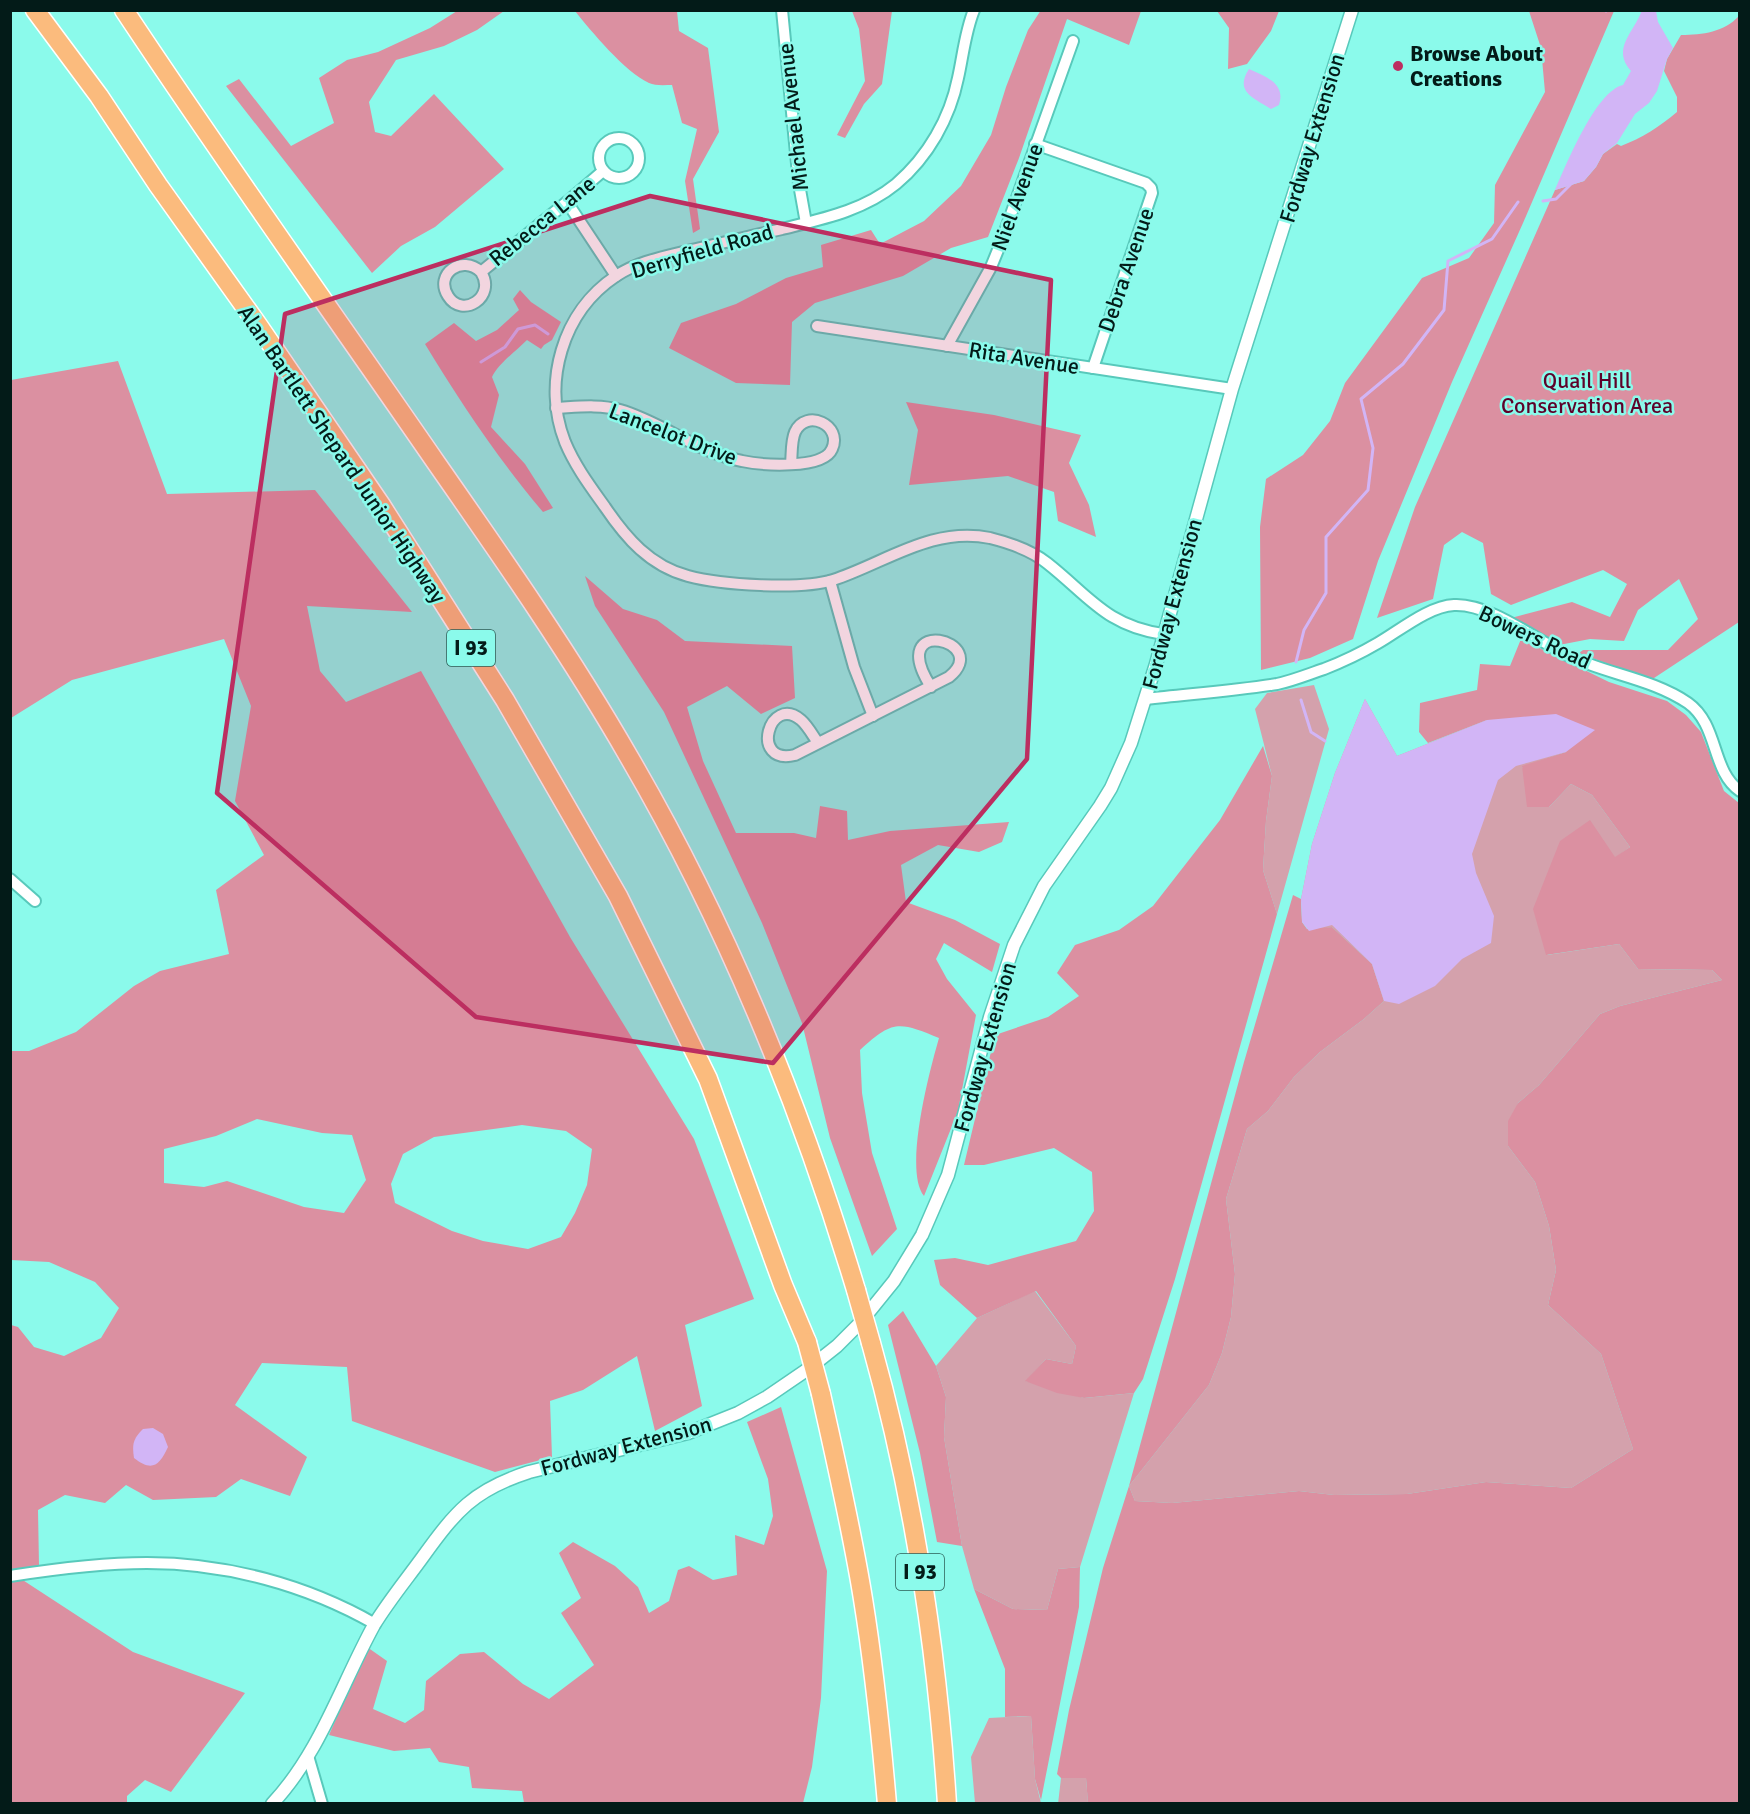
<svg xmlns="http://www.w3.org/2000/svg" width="1750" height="1814" viewBox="0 0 1750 1814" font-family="Signika,sans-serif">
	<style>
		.green { fill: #d4a1ac }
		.forest { fill: #db90a1; fill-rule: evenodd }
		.water { fill: #d2b5f6 }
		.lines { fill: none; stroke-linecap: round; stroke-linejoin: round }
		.stream { stroke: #d2b5f6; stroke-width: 3 }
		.minor-casing { stroke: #58c9bb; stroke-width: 14 }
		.tertiary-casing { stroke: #58c9bb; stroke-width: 15 }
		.motorway-casing { stroke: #fff; stroke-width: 21 }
		.minor { stroke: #fff; stroke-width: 10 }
		.tertiary { stroke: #fff; stroke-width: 12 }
		.motorway { stroke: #fbbb7d; stroke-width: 18 }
		.motorway-bridge-casing { stroke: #fff; stroke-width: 21; stroke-linecap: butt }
		.motorway-bridge { stroke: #fbbb7d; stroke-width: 18 }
		.marked { fill: #bc2e60; fill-opacity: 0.2; stroke: #bc2e60; stroke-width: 4.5; stroke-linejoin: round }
		.poi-dot { fill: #bc2e60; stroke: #8bfaeb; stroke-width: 2 }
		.labels { text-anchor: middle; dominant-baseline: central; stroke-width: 5; stroke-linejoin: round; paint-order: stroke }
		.shield { fill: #8bfaeb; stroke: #2c5e57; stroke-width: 1.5 }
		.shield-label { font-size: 21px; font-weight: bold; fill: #031b18 }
		.poi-label { font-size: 22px; font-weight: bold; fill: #031b18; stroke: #8bfaeb; text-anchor: start }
		.street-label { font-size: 22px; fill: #031b18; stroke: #8bfaeb }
		.park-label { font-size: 22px; fill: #5e0129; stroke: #8bfaeb }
	</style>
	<rect width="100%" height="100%" fill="#8bfaeb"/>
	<g class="green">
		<polygon points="1314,685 1329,729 1277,914 1263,870 1266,821 1272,776 1255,709 1267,693"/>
		<polygon points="1365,699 1397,756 1487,720 1566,752 1522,767 1549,807 1571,784 1592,795 1630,847 1615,858 1547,955 1619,944 1638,969 1712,970 1722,980 1620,1006 1600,1014 1539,1085 1518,1103 1508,1146 1535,1182 1549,1226 1556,1270 1548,1305 1601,1354 1633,1449 1571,1488 1486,1482 1407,1494 1334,1495 1299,1491 1172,1503 1135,1501 1129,1486 1209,1385 1222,1353 1231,1317 1235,1274 1226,1199 1247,1129 1268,1111 1294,1077 1320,1052 1364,1019 1384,1001 1372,964 1332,927 1309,931 1301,899 1312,844 1335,773"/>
		<polygon points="1035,1291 1076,1346 1072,1364 1046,1359 1026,1381 1084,1398 1134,1393 1080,1567 1058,1569 1047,1610 1013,1609 974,1589 962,1546 944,1437 946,1397 936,1366 977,1318"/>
		<polygon points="1031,1716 1035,1779 1041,1803 975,1803 971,1757 989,1718"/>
		<polygon points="1061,1778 1086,1778 1088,1803 1058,1804"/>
	</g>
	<g class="forest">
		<polygon points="1041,10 1141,11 1129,45 1067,19 1019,158 988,237 951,248 903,276 815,303 792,322 790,385 736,383 669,348 681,323 736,304 786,278 823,267 821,245 871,230 880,244 924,221 961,186 991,135 1006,87 1028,30"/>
		<polygon points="457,11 504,11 477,30 444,46 396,60 369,102 375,132 391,136 434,94 504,169 435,227 401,246 372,273 226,86 239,79 291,146 334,123 319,78 347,60 378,52 430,28"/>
		<path d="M575 11H677L679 31 708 48 719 132 693 179 700 229 693 233 685 181 697 129 682 123 672 85C665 85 655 86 649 83 625 72 591 31 575 11Z"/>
		<polygon points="852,11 892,11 882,84 864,104 845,138 837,135 865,81 859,29"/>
		<polygon points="1217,11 1279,11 1271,31 1247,64 1228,69 1229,28"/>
		<polygon points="1529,11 1614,11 1523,223 1452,382 1378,561 1353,639 1310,658 1261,670 1260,527 1266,479 1303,455 1330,421 1345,383 1422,278 1469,258 1494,223 1495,185 1545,92 1541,48"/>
		<path d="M1739 16V622L1651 680 1579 653 1583 650H1668L1698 619 1679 579 1638 610 1624 641 1590 639 1559 645 1511 618 1572 602 1610 617 1627 584 1603 570 1511 605 1491 594 1483 543 1462 532 1444 545 1433 599 1377 618 1415 507 1555 190 1584 181 1596 167 1603 154 1617 144 1621 146C1642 138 1659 127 1677 112V97L1664 71 1667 59 1681 35C1703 35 1724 32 1739 16Z"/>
		<path d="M520 290 531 302 561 322 552 340 544 345 541 349 527 340C515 352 498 364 492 377L499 395 491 427 525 464 553 508 543 512C498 459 461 403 425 344L454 323 476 341 497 330 519 310 513 299Z"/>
		<path d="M118 361 167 494 315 490 412 612 307 606 320 671 346 702 421 671 570 937 694 1139 754 1299 685 1325 702 1406 655 1431 637 1356 583 1390 550 1401 552 1457 495 1472 352 1421 347 1367 262 1363 235 1405 307 1457 290 1496 241 1479 216 1497 153 1500 126 1485 105 1503 65 1495 38 1510 39 1566 11 1571V1325L18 1327 34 1347 64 1356 101 1338 119 1308 95 1282 49 1262 11 1260V1051H29L76 1032 134 986 160 971 229 954 216 890 264 855 235 801 251 706 224 639 72 680 11 718V380ZM257 1119 322 1133 352 1135 366 1180 344 1213 304 1207 227 1181 204 1187 164 1183V1149L216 1136ZM522 1125 566 1131 592 1149 587 1185 575 1213 561 1237 528 1249 483 1241 452 1231 395 1203 391 1184 403 1154 434 1137Z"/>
		<polygon points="906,402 994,415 1081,435 1069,463 1089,505 1096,537 1058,521 1054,492 1008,476 909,485 918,430"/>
		<path d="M585 576 623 609 657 620 685 641 792 646 795 698 761 714 727 686 687 707 703 761 736 833H794L816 838 820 806 847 811 848 840 890 831 1009 822 1002 842 979 852 938 845 901 865 906 902 955 920 1000 944 992 972 944 943 936 959 947 979 976 1015 958 1111 924 1196C903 1170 930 1069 939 1038 899 1021 892 1020 860 1050L862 1093 872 1153 897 1229 872 1256 830 1138 802 1023 762 923 664 712 595 606Z"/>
		<polygon points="1521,639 1609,682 1667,701 1686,715 1701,732 1724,791 1739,803 1739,1803 1088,1804 1086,1778 1061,1778 1057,1774 1069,1710 1103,1568 1129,1486 1244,1062 1293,895 1301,899 1302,922 1307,929 1332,927 1372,964 1384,1001 1364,1019 1320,1052 1294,1077 1268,1111 1247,1129 1226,1199 1235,1274 1231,1317 1222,1353 1209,1385 1129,1486 1135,1501 1172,1503 1299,1491 1334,1495 1407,1494 1486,1482 1571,1488 1633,1449 1601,1354 1548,1305 1556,1270 1549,1226 1535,1182 1508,1146 1508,1121 1518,1103 1539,1085 1600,1014 1620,1006 1722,980 1712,970 1638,969 1619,944 1546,955 1533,909 1560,841 1590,820 1615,857 1630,847 1592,795 1571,784 1549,807 1527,807 1522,766 1566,752 1487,720 1428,743 1419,732 1420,703 1477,690 1480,664 1510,666"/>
		<polygon points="1263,746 1272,776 1266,821 1263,870 1277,914 1175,1279 1143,1379 1134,1393 1084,1398 1057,1393 1025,1381 1046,1359 1072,1364 1076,1346 1036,1291 977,1318 940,1285 934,1260 955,1258 988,1265 1076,1241 1094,1211 1092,1172 1054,1148 984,1165 964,1165 995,1035 1048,1017 1079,996 1057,973 1075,945 1119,930 1153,906 1220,820"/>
		<polygon points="903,1311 936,1366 946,1397 944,1437 962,1546 937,1542 920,1453 888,1325"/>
		<polygon points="781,1407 827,1571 821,1698 812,1767 803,1803 524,1803 522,1791 472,1788 469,1767 439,1762 430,1748 394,1751 329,1735 367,1647 387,1661 373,1709 405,1723 424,1710 426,1681 460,1654 484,1652 523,1684 549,1699 594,1665 561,1613 581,1598 559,1553 573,1542 615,1566 638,1587 649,1613 669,1601 678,1570 689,1566 713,1580 737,1575 735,1535 764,1545 773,1516 768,1479 747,1422"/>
		<polygon points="1080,1567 1079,1607 1041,1800 1035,1779 1031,1716 1005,1717 1005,1669 974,1589 1013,1609 1047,1610 1058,1569"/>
		<polygon points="15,1575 133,1652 245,1693 171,1792 145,1780 127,1796 127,1803 11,1803 10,1576"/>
	</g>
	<g class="water">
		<path d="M1642 10 1656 11 1658 22 1673 48 1667 59 1657 91 1649 103 1635 114 1617 143 1603 154 1596 167 1584 181 1555 190C1567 163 1596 91 1623 85L1631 71C1611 48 1634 33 1642 10Z"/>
		<path d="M1249 69C1266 77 1286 83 1279 105L1271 109C1254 98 1234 92 1249 69Z"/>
		<polygon points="1365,699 1397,756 1487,720 1556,714 1595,730 1566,752 1516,766 1498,780 1472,854 1476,873 1494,916 1491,943 1462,959 1435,986 1399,1004 1384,1001 1372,964 1332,925 1309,931 1302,922 1301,899 1312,844 1335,773"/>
		<path d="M153 1428 163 1434 168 1447C159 1466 152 1472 134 1458 132 1444 133 1439 143 1429Z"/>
	</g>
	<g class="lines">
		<g class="stream">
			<polyline points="1605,10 1606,11"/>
			<polyline points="1543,201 1556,199 1573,182"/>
			<polyline points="481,362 505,347 518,329 535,325 548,334"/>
			<polyline points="1296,662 1304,630 1326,593 1326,537 1368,490 1373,448 1361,399 1403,364 1444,310 1448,261 1492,239 1518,202"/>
			<polyline points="1301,700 1311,732 1325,741"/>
		</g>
		<defs>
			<g id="minor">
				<polyline points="782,10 799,184 806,223"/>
				<path d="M974 10C965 32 963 56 958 78 950 118 928 157 896 184 863 211 822 219 782 229 750 236 719 244 687 251 663 257 637 262 616 276 562 312 542 383 565 442 575 466 590 486 605 507 626 538 650 566 688 576 721 585 801 590 833 580 885 563 932 526 990 538 1010 543 1031 550 1047 563 1088 595 1106 626 1163 634"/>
				<circle cx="619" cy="158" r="20"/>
				<polyline points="1035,144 1146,183 1151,188 1152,193 1093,368"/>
				<polyline points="567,202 616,276"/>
				<path d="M481 272C497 297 462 319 448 296 434 274 462 254 481 272L567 202 603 171"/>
				<polyline points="817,326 1232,389"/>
				<polyline points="947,346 991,267 1000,245 1073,41"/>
				<path d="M556 408C577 407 599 404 620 410 662 422 698 453 742 461 761 465 823 470 832 449 843 425 806 408 795 432 791 441 792 454 791 464"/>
				<polyline points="830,581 854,667 873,716"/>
				<path d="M1146 699C1189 694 1234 691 1277 684 1292 681 1309 674 1324 669 1342 662 1361 653 1378 643 1399 631 1429 606 1454 605 1490 603 1537 641 1569 656 1607 674 1653 679 1688 703 1719 725 1711 771 1740 791"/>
				<path d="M818 743C813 736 808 726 801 720 769 693 749 766 795 755L949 677C994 641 884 613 931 687"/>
				<polyline points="10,879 35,901"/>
				<path d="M10 1576C55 1569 102 1563 147 1563 226 1563 307 1585 375 1624"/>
				<polyline points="308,1756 322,1804"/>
			</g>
			<path id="tertiary" d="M272 1804C320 1753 341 1685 374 1625 388 1602 406 1580 422 1558 456 1511 473 1490 529 1472L688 1433 738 1413 767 1397 808 1369 837 1346 860 1323 894 1281 922 1235 948 1175 990 1017 1014 945 1044 886 1100 806 1111 788 1131 743 1156 664 1232 389 1352 10"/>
			<g id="motorway">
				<polyline points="35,10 99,96 158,185 258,325 381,505 505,700 618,896 708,1079 783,1285 807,1342"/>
				<path d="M124 10C226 164 333 313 437 464 504 560 571 656 629 757 727 925 800 1104 856 1290"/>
				<path d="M871 1343C913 1492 937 1649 947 1804"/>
				<path d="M821 1394C836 1462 852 1530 863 1599 874 1667 881 1735 887 1804"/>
			</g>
		</defs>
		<use href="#minor" class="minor-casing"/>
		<use href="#tertiary" class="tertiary-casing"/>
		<use href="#motorway" class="motorway-casing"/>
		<use href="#minor" class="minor"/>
		<use href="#tertiary" class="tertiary"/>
		<use href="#motorway" class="motorway"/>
		<defs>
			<g id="motorway-bridge">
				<polyline points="856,1290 871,1343"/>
				<polyline points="807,1342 821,1394"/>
			</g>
		</defs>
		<use href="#motorway-bridge" class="motorway-bridge-casing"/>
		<use href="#motorway-bridge" class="motorway-bridge"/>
	</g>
	<path class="marked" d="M650 196 1051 280 1027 759 773 1063 476 1017 217 793 285 314Z"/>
	<circle class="poi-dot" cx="1398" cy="66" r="6"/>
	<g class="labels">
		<g class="shield">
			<rect x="447" y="630" width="48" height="36" rx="4.5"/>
			<rect x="896" y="1554" width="48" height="36" rx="4.5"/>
		</g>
		<g class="shield-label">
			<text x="471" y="648">I 93</text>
			<text x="920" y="1572">I 93</text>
		</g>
		<g class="poi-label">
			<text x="1410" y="53">Browse About<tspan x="1410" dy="25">Creations</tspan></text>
		</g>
		<g class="street-label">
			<text transform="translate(793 117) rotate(-96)">Michael Avenue</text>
			<text transform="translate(1312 138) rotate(-73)">Fordway Extension</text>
			<text transform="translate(1017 197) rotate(-70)">Niel Avenue</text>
			<text transform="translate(542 221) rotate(-39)">Rebecca Lane</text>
			<text transform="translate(702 251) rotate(-16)">Derryfield Road</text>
			<text transform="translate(1126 270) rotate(-71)">Debra Avenue</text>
			<text transform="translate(1024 358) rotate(9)">Rita Avenue</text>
			<text transform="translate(673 434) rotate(21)">Lancelot Drive</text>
			<text transform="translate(342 454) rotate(56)">Alan Bartlett Shepard Junior Highway</text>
			<text transform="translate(1172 604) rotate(-75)">Fordway Extension</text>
			<text transform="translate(1535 637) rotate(25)">Bowers Road</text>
			<text transform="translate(985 1047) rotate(-74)">Fordway Extension</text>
			<text transform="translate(626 1446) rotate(-15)">Fordway Extension</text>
		</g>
		<g class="park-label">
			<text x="1587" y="380">Quail Hill<tspan x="1587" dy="25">Conservation Area</tspan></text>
		</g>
	</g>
	<rect width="1750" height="1814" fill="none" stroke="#031b18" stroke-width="24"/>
</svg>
